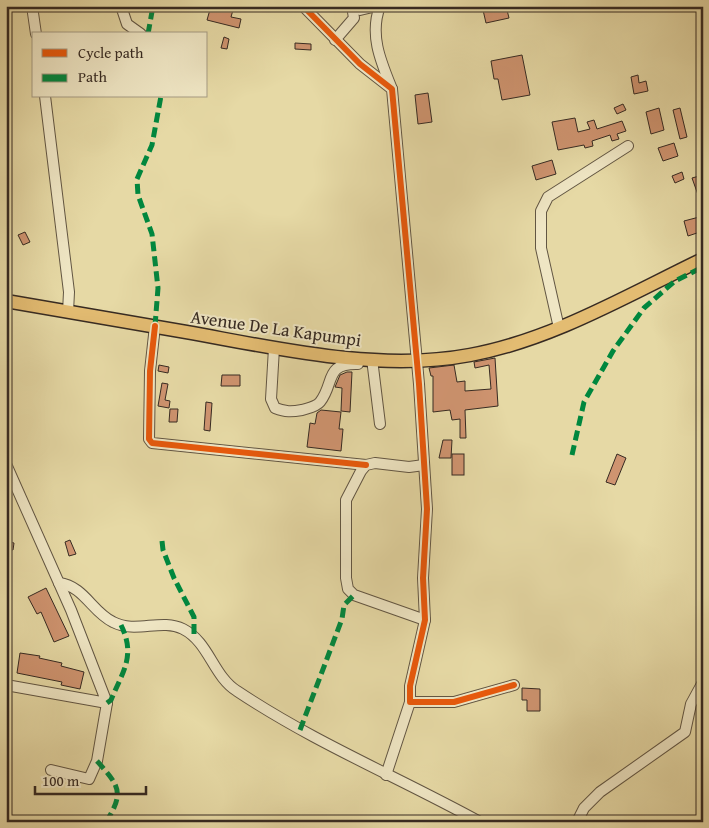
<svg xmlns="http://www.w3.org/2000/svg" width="709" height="828" viewBox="0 0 709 828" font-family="'Gentium Book Plus',serif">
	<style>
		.building { fill: #cf9470; stroke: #362a22 }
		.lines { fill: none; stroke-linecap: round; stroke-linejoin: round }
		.minor-casing { stroke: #625643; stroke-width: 12 }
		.major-casing { stroke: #362a22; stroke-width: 15 }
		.minor { stroke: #efe6c4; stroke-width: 10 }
		.major { stroke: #e3bc72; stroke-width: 12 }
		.quiet { stroke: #00873e; stroke-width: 5; stroke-dasharray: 10 5; stroke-linecap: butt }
		.cycleway-casing { stroke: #efe6c4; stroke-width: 9 }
		.cycleway { stroke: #e8590c; stroke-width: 6 }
		.labels { text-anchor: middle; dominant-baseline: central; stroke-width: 4; stroke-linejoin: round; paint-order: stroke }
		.street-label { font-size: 18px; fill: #362a22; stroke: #efe6c4 }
	</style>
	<rect width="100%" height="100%" fill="#e6d9a5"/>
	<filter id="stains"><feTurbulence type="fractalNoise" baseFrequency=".004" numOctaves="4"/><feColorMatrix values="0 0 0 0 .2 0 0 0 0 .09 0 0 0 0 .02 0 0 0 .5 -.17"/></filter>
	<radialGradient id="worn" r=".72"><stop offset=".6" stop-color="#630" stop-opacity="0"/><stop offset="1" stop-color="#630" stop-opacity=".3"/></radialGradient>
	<g class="building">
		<polygon points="211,6 233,10 231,17 241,19 239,28 207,20"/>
		<polygon points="500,6 506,6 509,18 486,23 483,10"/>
		<polygon points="224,37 229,39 227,49 221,48"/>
		<polygon points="295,43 311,44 311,50 295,49"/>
		<polygon points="522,55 530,95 502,100 498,79 494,79 491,61"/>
		<polygon points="638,75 639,83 646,81 648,91 634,94 631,77"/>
		<polygon points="428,93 432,122 418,124 415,95"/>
		<polygon points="623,104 626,110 617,114 614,108"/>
		<polygon points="659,108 664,130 651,134 646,112"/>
		<polygon points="680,108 687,137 680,139 673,110"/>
		<polygon points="575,118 578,132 590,129 587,122 594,120 597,129 622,121 626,131 617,134 619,139 612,141 610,135 592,141 593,146 585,148 584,145 558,150 552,122"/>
		<polygon points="674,143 678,156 663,161 658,148"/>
		<polygon points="552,160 556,174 536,180 532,166"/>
		<polygon points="682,172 684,179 675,183 672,176"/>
		<polygon points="703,175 703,206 702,206 692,178"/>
		<polygon points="703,216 703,231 688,236 684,221"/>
		<polygon points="25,232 30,242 23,245 18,235"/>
		<polygon points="495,358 498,406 465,410 466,438 460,438 460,419 452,420 450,410 433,412 433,376 431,376 429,368 454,365 457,382 465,381 465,391 491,389 489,365 475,368 474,362"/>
		<polygon points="159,365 169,367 168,373 158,371"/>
		<polygon points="347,372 352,372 350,412 341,411 342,388 335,387 340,375"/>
		<polygon points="222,375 240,375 240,386 221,386"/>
		<polygon points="162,383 168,384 165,400 170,401 169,408 158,406"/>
		<polygon points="206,402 212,403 210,431 204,430"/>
		<polygon points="170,409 178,409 177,422 169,422"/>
		<polygon points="321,410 341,412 339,429 343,429 341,451 307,447 310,423 315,424 317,413"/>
		<polygon points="443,440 452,440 451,458 439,458"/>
		<rect x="452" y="454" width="12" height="21"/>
		<polygon points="617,454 626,458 615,485 606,482"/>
		<polygon points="70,540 76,554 69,556 65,542"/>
		<polygon points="6,541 14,543 13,550 6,549"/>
		<polygon points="46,588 69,636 54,642 41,612 37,614 28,597"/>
		<polygon points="20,653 40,656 39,658 62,663 61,666 84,672 80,689 61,685 62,682 17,673"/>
		<polygon points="522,688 540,689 540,711 527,711 527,700 522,700"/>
	</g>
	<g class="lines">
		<defs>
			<g id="minor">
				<polyline points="32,6 36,34"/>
				<polyline points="121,6 127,24 141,34"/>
				<polyline points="303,6 360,64 392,89 419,384 427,509 423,578 425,620 410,686 410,702 454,702 514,685"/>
				<polyline points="353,6 360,10 377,6"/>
				<path d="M380 6C369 35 381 62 392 89"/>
				<polyline points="335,40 354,18 352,6"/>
				<polyline points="45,96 69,292 68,312"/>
				<polyline points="155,326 150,371 149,439 152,443 366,465"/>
				<polyline points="559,328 541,248 541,211 548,197 628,146"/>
				<path d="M274 348 271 399 275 408C286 412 291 412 302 410 308 408 316 407 320 402 335 383 324 363 358 364"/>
				<polyline points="372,359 380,424"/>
				<polyline points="6,464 71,610 107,703 6,685"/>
				<polyline points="424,465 409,467 375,463 366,465 361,471 346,500 346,578 348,589 354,595 425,620"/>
				<path d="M59 583C84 586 92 612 113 622 136 634 161 618 183 629 209 642 213 676 237 691 315 743 398 777 480 822"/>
				<polyline points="51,770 89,779 97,761 107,703"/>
				<polyline points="386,775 410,702"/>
				<polyline points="577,822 584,808 600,792 685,732 691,704 703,682"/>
			</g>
			<path id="major" d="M6 301C68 312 130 322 192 333 280 349 380 372 470 355 552 340 628 295 703 259"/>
		</defs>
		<use href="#minor" class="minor-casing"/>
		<use href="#major" class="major-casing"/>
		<use href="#minor" class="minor"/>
		<use href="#major" class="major"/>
		<g class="quiet">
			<polyline points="148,34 153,6"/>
			<polyline points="155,326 158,288 152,234 138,195 137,179 152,145 161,96"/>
			<polyline points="572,455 584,402 613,351 644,308 675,281 703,267"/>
			<polyline points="162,541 163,550 174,578 194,617 194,635"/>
			<path d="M107 703 111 700C123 671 136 656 121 625"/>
			<polyline points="300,730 342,619 344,605 354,595"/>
			<path d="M97 761C119 786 125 792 106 822"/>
		</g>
		<defs>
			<g id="cycleway">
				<polyline points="303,6 360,64 392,89 419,384 427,509 423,578 425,620 410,686 410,702 454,702 514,685"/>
				<polyline points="155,326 150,371 149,439 152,443 366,465"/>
			</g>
		</defs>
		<use href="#cycleway" class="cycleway-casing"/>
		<use href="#cycleway" class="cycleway"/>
	</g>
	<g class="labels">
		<g class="street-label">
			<text transform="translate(276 328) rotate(8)">Avenue De La Kapumpi</text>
		</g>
	</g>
	<rect width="709" height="828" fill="none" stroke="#e6d9a5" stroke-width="25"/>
	<rect x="8" y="8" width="694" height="813" fill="none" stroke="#362a22" stroke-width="2.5"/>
	<rect x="12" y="12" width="684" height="803" fill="none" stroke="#362a22"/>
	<rect x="32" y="32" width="175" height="65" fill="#efe6c4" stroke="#a59b83"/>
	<rect x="42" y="49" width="25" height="8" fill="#e8590c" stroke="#a59b83"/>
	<text x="78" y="58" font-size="15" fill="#362a22">Cycle path</text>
	<rect x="42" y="74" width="25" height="8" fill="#00873e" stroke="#a59b83"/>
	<text x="78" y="82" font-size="15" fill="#362a22">Path</text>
	<path d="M35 786v8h111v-8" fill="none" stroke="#362a22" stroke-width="2.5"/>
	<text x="42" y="786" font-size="15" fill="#362a22" stroke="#efe6c4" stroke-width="4" paint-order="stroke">100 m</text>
	<rect width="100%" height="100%" filter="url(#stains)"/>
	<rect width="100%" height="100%" fill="url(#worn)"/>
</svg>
